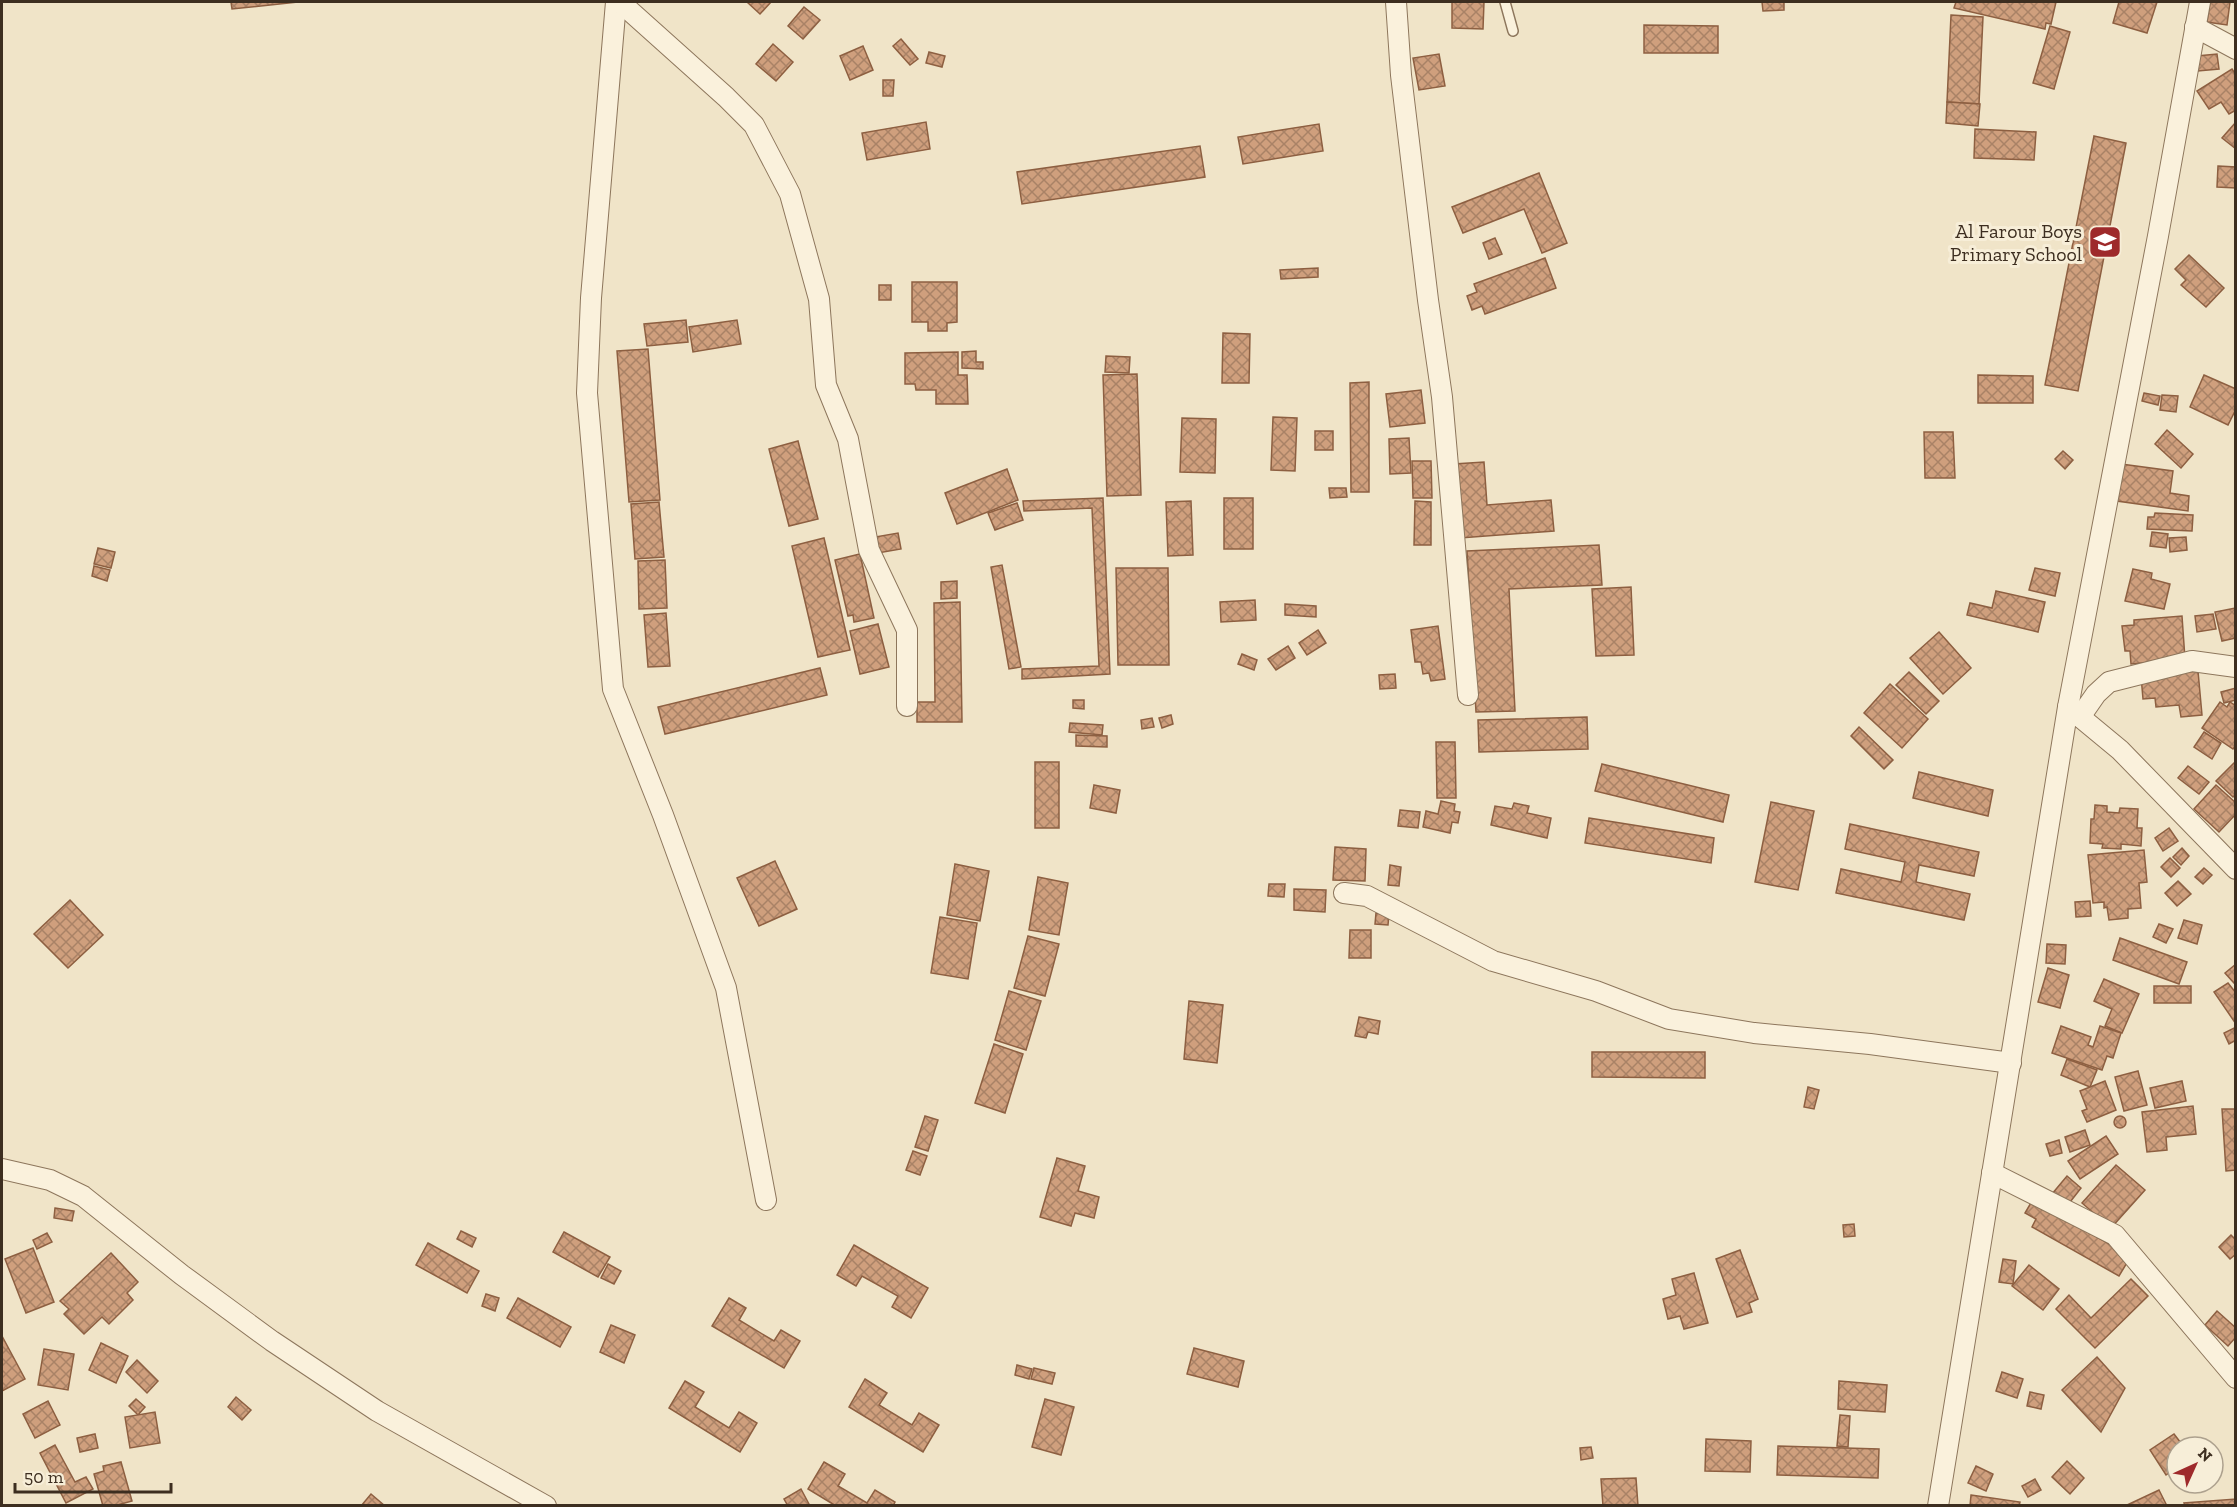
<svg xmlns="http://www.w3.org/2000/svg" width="2237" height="1507" viewBox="0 0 2237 1507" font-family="'Zilla Slab',serif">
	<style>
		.building { fill: url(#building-cross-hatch); stroke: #8d5f41; stroke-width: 1.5 }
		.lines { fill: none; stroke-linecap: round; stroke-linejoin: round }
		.lane-casing { stroke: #8d765c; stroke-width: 12 }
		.street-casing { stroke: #8d765c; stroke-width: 22 }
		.lane { stroke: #faf1dc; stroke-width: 9 }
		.street { stroke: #faf1dc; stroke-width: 20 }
		.labels { text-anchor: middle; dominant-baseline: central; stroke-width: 6; stroke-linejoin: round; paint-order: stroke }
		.poi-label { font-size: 20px; fill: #3d2e20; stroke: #f7eed8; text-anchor: end }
	</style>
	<defs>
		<pattern id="building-cross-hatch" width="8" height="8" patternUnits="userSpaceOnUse" patternTransform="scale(1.5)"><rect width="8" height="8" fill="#cf9f7d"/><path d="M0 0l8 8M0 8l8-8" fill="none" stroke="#a98266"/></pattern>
	</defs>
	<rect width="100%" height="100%" fill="#f0e4c8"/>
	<g class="building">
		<polygon points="231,2 298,2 232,9"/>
		<polygon points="747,2 771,2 760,14"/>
		<polygon points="1452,2 1484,2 1483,29 1452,28"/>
		<polygon points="1762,2 1784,2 1784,10 1763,11"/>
		<polygon points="1956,2 2056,2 2051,24 2046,23 2045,29 1954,8"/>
		<polygon points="2119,2 2157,2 2147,33 2113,23"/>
		<polygon points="2210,2 2230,2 2227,25 2207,22"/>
		<polygon points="804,7 820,20 803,39 788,26"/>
		<polygon points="1951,15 1983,17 1979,104 1947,102"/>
		<polygon points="1644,25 1718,26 1718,53 1644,53"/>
		<polygon points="2050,26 2070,32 2054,89 2033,83"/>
		<polygon points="901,39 918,59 910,65 893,46"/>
		<polygon points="773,44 793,62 776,81 756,64"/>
		<polygon points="863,46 873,70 850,80 840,56"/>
		<polygon points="929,52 945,56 942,67 926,63"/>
		<polygon points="1439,54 1445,86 1419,90 1413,58"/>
		<polygon points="2217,54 2219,69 2198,71 2197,56"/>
		<polygon points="2232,69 2236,75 2236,110 2229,114 2221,102 2209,109 2197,91"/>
		<polygon points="883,80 894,80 893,96 883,96"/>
		<polygon points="1947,102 1980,104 1978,126 1946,123"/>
		<polygon points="926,122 930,149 867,160 862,133"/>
		<polygon points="2236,122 2236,149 2222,138"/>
		<polygon points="1319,124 1323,151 1243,164 1238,137"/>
		<polygon points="1975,129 2036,132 2034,160 1974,158"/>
		<polygon points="2094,136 2126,143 2078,391 2045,385"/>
		<polygon points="1200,146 1205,177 1022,204 1017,172"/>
		<polygon points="2218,166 2236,167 2236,188 2217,187"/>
		<polygon points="1539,173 1567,243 1542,253 1524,209 1463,233 1452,207"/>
		<polygon points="1495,238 1502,254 1489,259 1483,243"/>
		<polygon points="2189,255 2224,288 2206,307 2181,285 2186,280 2175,269"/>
		<polygon points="1545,258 1556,288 1485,314 1482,306 1472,310 1467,296 1477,292 1474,284"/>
		<polygon points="1318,268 1318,277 1281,279 1280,270"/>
		<polygon points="912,282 957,282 957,322 947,323 947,331 928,331 928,322 912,322"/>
		<rect x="879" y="285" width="12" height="15"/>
		<polygon points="686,320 688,342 647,346 644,324"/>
		<polygon points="737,320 741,344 693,352 689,327"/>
		<polygon points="1223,333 1250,334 1249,383 1222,383"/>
		<polygon points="648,349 660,500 629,502 617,351"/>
		<polygon points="976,351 976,362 983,362 983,369 962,368 962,352"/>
		<polygon points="958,352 958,375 967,375 968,404 936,404 936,390 916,390 915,384 905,384 905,353"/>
		<polygon points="1106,356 1130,357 1129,373 1105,372"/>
		<polygon points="1137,374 1141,495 1107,496 1103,375"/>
		<polygon points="1978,375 2033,376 2033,403 1978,403"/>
		<polygon points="2204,375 2236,389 2236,409 2228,425 2190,407"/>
		<polygon points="1369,382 1369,492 1351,492 1350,383"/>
		<polygon points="1421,390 1425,423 1390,427 1386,394"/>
		<polygon points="2144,393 2160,396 2158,405 2142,401"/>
		<polygon points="2162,395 2178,396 2176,412 2160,410"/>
		<polygon points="1273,417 1297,418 1295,471 1271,470"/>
		<polygon points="1182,418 1216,419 1215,473 1180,472"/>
		<polygon points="2167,430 2193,454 2181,468 2155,444"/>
		<rect x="1315" y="431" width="18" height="19"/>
		<polygon points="1924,432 1953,432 1955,478 1925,478"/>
		<polygon points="1409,438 1411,473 1390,474 1389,439"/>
		<polygon points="798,441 818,519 789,526 769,449"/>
		<polygon points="2063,451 2073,460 2065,469 2055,459"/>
		<polygon points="1412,461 1431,461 1432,498 1413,498"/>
		<polygon points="1484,462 1487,505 1551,500 1554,531 1460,538 1454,464"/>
		<polygon points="2121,464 2173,471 2170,493 2189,496 2188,511 2117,501"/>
		<polygon points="1007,469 1018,500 957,524 945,493"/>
		<polygon points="1329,488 1346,488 1347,497 1330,498"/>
		<polygon points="1103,498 1110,674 1022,679 1022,669 1099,666 1092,508 1024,511 1023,501"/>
		<rect x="1224" y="498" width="29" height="51"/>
		<polygon points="1191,501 1193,555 1168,556 1166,502"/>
		<polygon points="1415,501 1431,502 1431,545 1414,545"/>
		<polygon points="659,502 664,557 635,559 631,504"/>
		<polygon points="1017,503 1023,520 995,530 988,513"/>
		<polygon points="2155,513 2193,515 2192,531 2147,529 2148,517 2154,517"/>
		<polygon points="2152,532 2168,534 2166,548 2150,546"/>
		<polygon points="898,533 901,549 878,553 875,537"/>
		<polygon points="2186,537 2187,550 2170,552 2169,538"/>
		<polygon points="824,538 850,650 818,657 792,546"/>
		<polygon points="1599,545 1602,585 1509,589 1515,711 1476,712 1467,551"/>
		<polygon points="98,548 115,552 111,568 94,564"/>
		<polygon points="860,554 874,618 854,622 853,615 848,616 835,560"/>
		<polygon points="665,560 667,608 639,609 638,561"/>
		<polygon points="1002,565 1021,667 1009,669 991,567"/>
		<polygon points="94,566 110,570 107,581 92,576"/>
		<polygon points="1116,568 1168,568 1169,665 1118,665"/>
		<polygon points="2035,568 2060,573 2055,596 2029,590"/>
		<polygon points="2133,569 2152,573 2151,579 2170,584 2164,609 2125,601"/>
		<polygon points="957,581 957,598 941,599 941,582"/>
		<polygon points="1631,587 1634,655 1596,656 1592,589"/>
		<polygon points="1996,591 2045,602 2038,632 1967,615 1970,603 1992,608"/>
		<polygon points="1255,600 1256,620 1221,622 1220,602"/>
		<polygon points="960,602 962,722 917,722 917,702 935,702 934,603"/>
		<polygon points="1285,604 1316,606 1316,617 1285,615"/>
		<polygon points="2236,608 2236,638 2222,641 2215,612"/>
		<polygon points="666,613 670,666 648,667 644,615"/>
		<polygon points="2213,614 2216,629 2197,632 2195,616"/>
		<polygon points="2182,616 2185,659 2131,664 2130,651 2125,651 2122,626 2134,625 2134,620"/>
		<polygon points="878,624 889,667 860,674 850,631"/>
		<polygon points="1438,626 1445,679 1431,681 1429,673 1423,674 1421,662 1415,662 1411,630"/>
		<polygon points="1318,630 1326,643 1307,655 1299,643"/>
		<polygon points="1939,632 1971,668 1943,694 1910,658"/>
		<polygon points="1288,646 1295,658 1276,670 1268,659"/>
		<polygon points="1242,654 1257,660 1254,670 1238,664"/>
		<polygon points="820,668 827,695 665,734 658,707"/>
		<polygon points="2198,671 2202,715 2181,717 2179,705 2156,707 2155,698 2143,699 2141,676"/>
		<polygon points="1909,672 1939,701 1926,714 1896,685"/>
		<polygon points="1395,674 1396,688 1380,689 1379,675"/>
		<polygon points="1890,684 1928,719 1902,748 1864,713"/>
		<polygon points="2236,688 2236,700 2224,703 2221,692"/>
		<polygon points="1073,700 1084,700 1084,709 1073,708"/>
		<polygon points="2220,702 2227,707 2230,702 2236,706 2236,745 2233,749 2202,728"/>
		<polygon points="1171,715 1173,724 1162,728 1159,718"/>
		<polygon points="1587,717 1588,749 1479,752 1478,720"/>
		<polygon points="1152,718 1154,727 1142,729 1141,720"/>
		<polygon points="1070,723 1103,725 1102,735 1069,732"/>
		<polygon points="1859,727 1893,760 1884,769 1851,736"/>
		<polygon points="2204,732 2221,743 2212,759 2194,747"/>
		<polygon points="1076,735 1107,736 1107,747 1076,746"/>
		<polygon points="1436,742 1455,742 1456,798 1437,798"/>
		<polygon points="2236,761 2236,794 2233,797 2216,781"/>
		<rect x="1035" y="762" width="24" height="66"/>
		<polygon points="1602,764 1729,795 1723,822 1595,791"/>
		<polygon points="2188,766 2209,782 2199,794 2178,778"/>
		<polygon points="1919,772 1993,790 1988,816 1913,798"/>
		<polygon points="1094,785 1120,790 1116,813 1090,808"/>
		<polygon points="2216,785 2236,803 2236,814 2219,832 2194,809"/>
		<polygon points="1441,801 1455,804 1454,811 1460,812 1458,823 1452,822 1450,833 1423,827 1426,811 1438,814"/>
		<polygon points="1771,802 1814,811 1798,890 1755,882"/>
		<polygon points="1514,803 1529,806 1527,813 1551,818 1547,838 1491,825 1495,806 1512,809"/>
		<polygon points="2095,805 2107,806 2107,812 2119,813 2120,808 2138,809 2137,828 2142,828 2141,846 2121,844 2121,849 2102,848 2103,844 2090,843 2091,819 2094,819"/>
		<polygon points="1400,810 1420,812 1418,828 1398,826"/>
		<polygon points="1589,818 1714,838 1711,863 1585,843"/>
		<polygon points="1850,824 1979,852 1974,876 1919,865 1916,882 1970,894 1964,920 1836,893 1841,869 1901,882 1905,862 1845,849"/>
		<polygon points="2169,828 2178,841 2163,851 2155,838"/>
		<polygon points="1335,847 1366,849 1365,881 1333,880"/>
		<polygon points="2182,848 2189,856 2181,865 2173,857"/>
		<polygon points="2144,850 2147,882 2139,883 2141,908 2128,909 2128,918 2109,920 2107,907 2104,908 2104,902 2093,903 2088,855"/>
		<polygon points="2170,858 2180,868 2171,877 2161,867"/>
		<polygon points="775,861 797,909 759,926 737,878"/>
		<polygon points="955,864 989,871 980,921 947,915"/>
		<polygon points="1390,865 1401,867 1399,886 1388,885"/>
		<polygon points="2204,868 2212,875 2203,884 2195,877"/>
		<polygon points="1038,877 1068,883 1059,935 1029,930"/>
		<polygon points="2178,881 2191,894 2177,906 2165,893"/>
		<polygon points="1269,884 1285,884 1284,897 1268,896"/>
		<polygon points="1294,889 1326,890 1325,912 1294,910"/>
		<polygon points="70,900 103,935 68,968 34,934"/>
		<polygon points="2090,901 2091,916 2076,917 2075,902"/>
		<polygon points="1376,913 1389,914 1388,925 1375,924"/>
		<polygon points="940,917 977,923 968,979 931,973"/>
		<polygon points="2184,920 2202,925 2197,944 2178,938"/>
		<polygon points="2159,924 2173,929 2166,943 2153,937"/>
		<polygon points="1350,930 1371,930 1371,958 1349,958"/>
		<polygon points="1028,936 1059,944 1045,996 1014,988"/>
		<polygon points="2120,938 2187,962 2179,984 2113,960"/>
		<polygon points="2047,944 2066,945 2065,964 2046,963"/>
		<polygon points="2236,964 2236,982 2234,983 2225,973"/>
		<polygon points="2048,968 2069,975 2060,1008 2038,1002"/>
		<polygon points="2104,979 2139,994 2122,1033 2105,1026 2112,1009 2094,1001"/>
		<polygon points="2228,983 2236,993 2236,1024 2214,992"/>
		<rect x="2154" y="986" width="37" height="17"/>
		<polygon points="1009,991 1041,1001 1026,1050 995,1040"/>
		<polygon points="1189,1001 1223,1005 1217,1063 1184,1059"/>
		<polygon points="1359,1017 1380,1021 1378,1034 1368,1032 1366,1038 1355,1036"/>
		<polygon points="2061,1026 2091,1037 2088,1045 2093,1047 2100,1026 2121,1033 2113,1058 2107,1056 2102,1070 2052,1053"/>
		<polygon points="2234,1028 2236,1040 2229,1044 2224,1033"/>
		<polygon points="994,1044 1023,1054 1005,1113 975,1103"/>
		<polygon points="1592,1052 1705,1052 1705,1078 1592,1077"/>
		<polygon points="2067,1059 2097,1070 2090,1087 2061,1075"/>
		<polygon points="2138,1071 2147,1105 2124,1111 2115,1077"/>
		<polygon points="2105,1081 2116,1110 2087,1122 2082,1111 2087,1109 2080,1091"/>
		<polygon points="2182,1081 2186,1101 2155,1108 2150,1088"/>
		<polygon points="1808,1087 1819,1090 1814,1109 1804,1107"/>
		<polygon points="2193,1106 2196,1134 2166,1137 2167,1150 2147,1152 2142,1112"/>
		<polygon points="2222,1109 2236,1109 2236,1170 2226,1171"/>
		<circle cx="2120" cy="1122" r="6"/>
		<polygon points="925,1116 938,1120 928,1151 915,1147"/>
		<polygon points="2085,1130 2090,1145 2070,1152 2065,1137"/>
		<polygon points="2106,1136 2118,1154 2080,1179 2068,1161"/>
		<polygon points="2059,1140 2062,1153 2050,1156 2046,1144"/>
		<polygon points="913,1151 927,1156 920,1175 906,1170"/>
		<polygon points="1057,1158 1085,1166 1078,1191 1099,1197 1094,1218 1075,1213 1071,1226 1040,1217"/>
		<polygon points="2116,1165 2145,1190 2111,1228 2082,1203"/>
		<polygon points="2067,1176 2081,1188 2067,1206 2052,1194"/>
		<polygon points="2032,1201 2131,1256 2119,1276 2032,1227 2036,1219 2025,1213"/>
		<polygon points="55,1208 74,1211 72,1221 54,1218"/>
		<polygon points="1854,1224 1855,1236 1844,1237 1843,1225"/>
		<polygon points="461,1231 476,1238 472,1247 457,1239"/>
		<polygon points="564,1232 610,1257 598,1277 553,1252"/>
		<polygon points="47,1233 52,1242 37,1249 33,1240"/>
		<polygon points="2231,1235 2236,1240 2236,1254 2230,1259 2219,1247"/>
		<polygon points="428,1243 479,1271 467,1293 416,1265"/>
		<polygon points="854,1245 928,1288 911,1318 892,1307 898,1296 862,1276 856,1286 837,1275"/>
		<polygon points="33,1248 54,1302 26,1313 5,1259"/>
		<polygon points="1740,1250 1758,1299 1749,1303 1752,1312 1737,1317 1716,1259"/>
		<polygon points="111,1253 138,1282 127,1293 133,1300 109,1324 102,1317 84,1334 64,1314 69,1309 60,1301"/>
		<polygon points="2003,1259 2016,1261 2013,1284 1999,1282"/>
		<polygon points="608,1264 621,1271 614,1284 601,1278"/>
		<polygon points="2029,1265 2059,1289 2043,1310 2012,1286"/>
		<polygon points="1694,1273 1708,1323 1684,1329 1680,1316 1668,1319 1663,1299 1676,1295 1672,1279"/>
		<polygon points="2131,1279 2148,1296 2095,1348 2056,1309 2069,1295 2091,1318"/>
		<polygon points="486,1294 499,1298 495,1311 482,1306"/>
		<polygon points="518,1298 571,1327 560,1347 507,1318"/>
		<polygon points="729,1298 746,1308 739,1320 774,1341 781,1330 800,1341 784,1368 712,1326"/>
		<polygon points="2217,1311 2236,1328 2236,1337 2228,1346 2205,1325"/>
		<polygon points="611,1325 635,1335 624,1363 600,1352"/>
		<polygon points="2,1336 25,1379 2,1391"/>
		<polygon points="101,1343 128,1356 116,1383 89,1370"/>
		<polygon points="1194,1348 1244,1361 1238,1387 1187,1374"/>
		<polygon points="44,1349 74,1354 68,1390 38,1385"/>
		<polygon points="2097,1357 2125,1388 2101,1432 2062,1390"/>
		<polygon points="137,1360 158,1381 147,1393 126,1372"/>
		<polygon points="1017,1365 1032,1369 1029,1379 1015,1375"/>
		<polygon points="1034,1368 1055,1373 1052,1384 1031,1379"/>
		<polygon points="2002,1372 2023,1379 2017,1398 1996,1391"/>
		<polygon points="865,1379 887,1393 879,1405 912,1425 919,1413 939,1425 923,1452 849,1407"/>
		<polygon points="685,1381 704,1392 695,1407 729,1428 739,1412 757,1423 740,1452 669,1408"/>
		<polygon points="1839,1381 1887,1385 1885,1412 1838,1409"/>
		<polygon points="2030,1392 2044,1395 2041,1409 2027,1406"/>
		<polygon points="236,1397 251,1410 242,1420 228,1407"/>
		<polygon points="136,1399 145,1407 138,1415 129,1406"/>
		<polygon points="1045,1399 1074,1407 1061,1455 1032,1447"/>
		<polygon points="48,1401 60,1425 35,1438 23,1414"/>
		<polygon points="155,1412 160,1443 130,1448 125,1417"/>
		<polygon points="1840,1415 1850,1416 1848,1447 1837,1446"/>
		<polygon points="95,1434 98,1448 80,1452 77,1438"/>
		<polygon points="2174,1434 2184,1447 2177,1447 2177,1467 2166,1475 2150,1450"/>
		<polygon points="1706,1439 1751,1441 1750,1472 1705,1471"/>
		<polygon points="55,1445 75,1482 86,1477 93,1489 66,1503 40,1453"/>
		<polygon points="1778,1446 1879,1449 1878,1478 1777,1475"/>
		<polygon points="1591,1447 1593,1458 1581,1460 1580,1448"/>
		<polygon points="2067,1461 2084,1478 2070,1494 2052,1477"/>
		<polygon points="121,1462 132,1501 114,1506 103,1506 94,1474 104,1471 103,1466"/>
		<polygon points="824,1462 845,1474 838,1486 867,1503 875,1490 895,1502 893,1506 836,1506 808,1489"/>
		<polygon points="1976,1466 1993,1474 1986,1491 1968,1483"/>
		<polygon points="1636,1478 1638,1506 1603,1506 1601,1479"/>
		<polygon points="2035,1479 2041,1490 2028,1497 2022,1486"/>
		<polygon points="801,1489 810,1506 788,1506 784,1499"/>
		<polygon points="2159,1490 2167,1506 2125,1506"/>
		<polygon points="371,1494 385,1506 361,1506"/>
		<polygon points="1971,1495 2020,1502 2019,1506 1970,1506"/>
		<polygon points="2236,1499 2236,1506 2185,1506 2184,1503"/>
	</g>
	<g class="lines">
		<defs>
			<polyline id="lane" points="1505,2 1513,31"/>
			<g id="street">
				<polyline points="616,2 591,298 587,393 613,689 663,815 726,988 766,1200"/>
				<polyline points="620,2 726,97 754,125 790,194 819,299 826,385 848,439 869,550 907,630 907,706"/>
				<polyline points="1396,2 1401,75 1428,300 1442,397 1468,695"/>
				<polyline points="2195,27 2236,49"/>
				<polyline points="2068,707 2120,750 2236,869"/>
				<polyline points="2080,717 2096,694 2109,682 2192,661 2236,667"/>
				<polyline points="1344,893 1367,896 1493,961 1596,991 1669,1019 1754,1033 1870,1044 2011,1063"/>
				<polyline points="2,1169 50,1180 83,1196 182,1275 272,1341 377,1411 546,1506"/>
				<polyline points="1992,1173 2115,1235 2236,1378"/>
				<polyline points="1938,1506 2068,707 2158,236 2200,2"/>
			</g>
		</defs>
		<use href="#lane" class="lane-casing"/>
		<use href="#street" class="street-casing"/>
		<use href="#lane" class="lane"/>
		<use href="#street" class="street"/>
	</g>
	<defs>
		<symbol id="school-square" viewBox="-11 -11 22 22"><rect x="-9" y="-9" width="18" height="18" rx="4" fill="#9e2a2b" stroke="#f7eed8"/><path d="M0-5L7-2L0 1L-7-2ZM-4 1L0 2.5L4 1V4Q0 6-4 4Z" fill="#fff"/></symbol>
	</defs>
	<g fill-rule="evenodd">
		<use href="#school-square" x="2086" y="223" width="38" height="38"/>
	</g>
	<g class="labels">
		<g class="poi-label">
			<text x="2082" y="231">Al Farour Boys<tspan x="2082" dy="23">Primary School</tspan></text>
		</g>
	</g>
	<rect width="2237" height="1507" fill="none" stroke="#3d2e20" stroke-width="6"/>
	<g transform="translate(2195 1465) rotate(45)"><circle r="28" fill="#f7eed8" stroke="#ada18e" stroke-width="1.5"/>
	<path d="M0-4.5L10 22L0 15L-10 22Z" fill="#9e2a2b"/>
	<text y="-9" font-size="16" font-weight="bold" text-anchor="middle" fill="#3d2e20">N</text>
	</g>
	<path d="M15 1483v9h156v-9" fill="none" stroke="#3d2e20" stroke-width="3"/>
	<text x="24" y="1483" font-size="18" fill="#3d2e20" stroke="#f7eed8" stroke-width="4.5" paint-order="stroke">50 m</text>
</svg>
